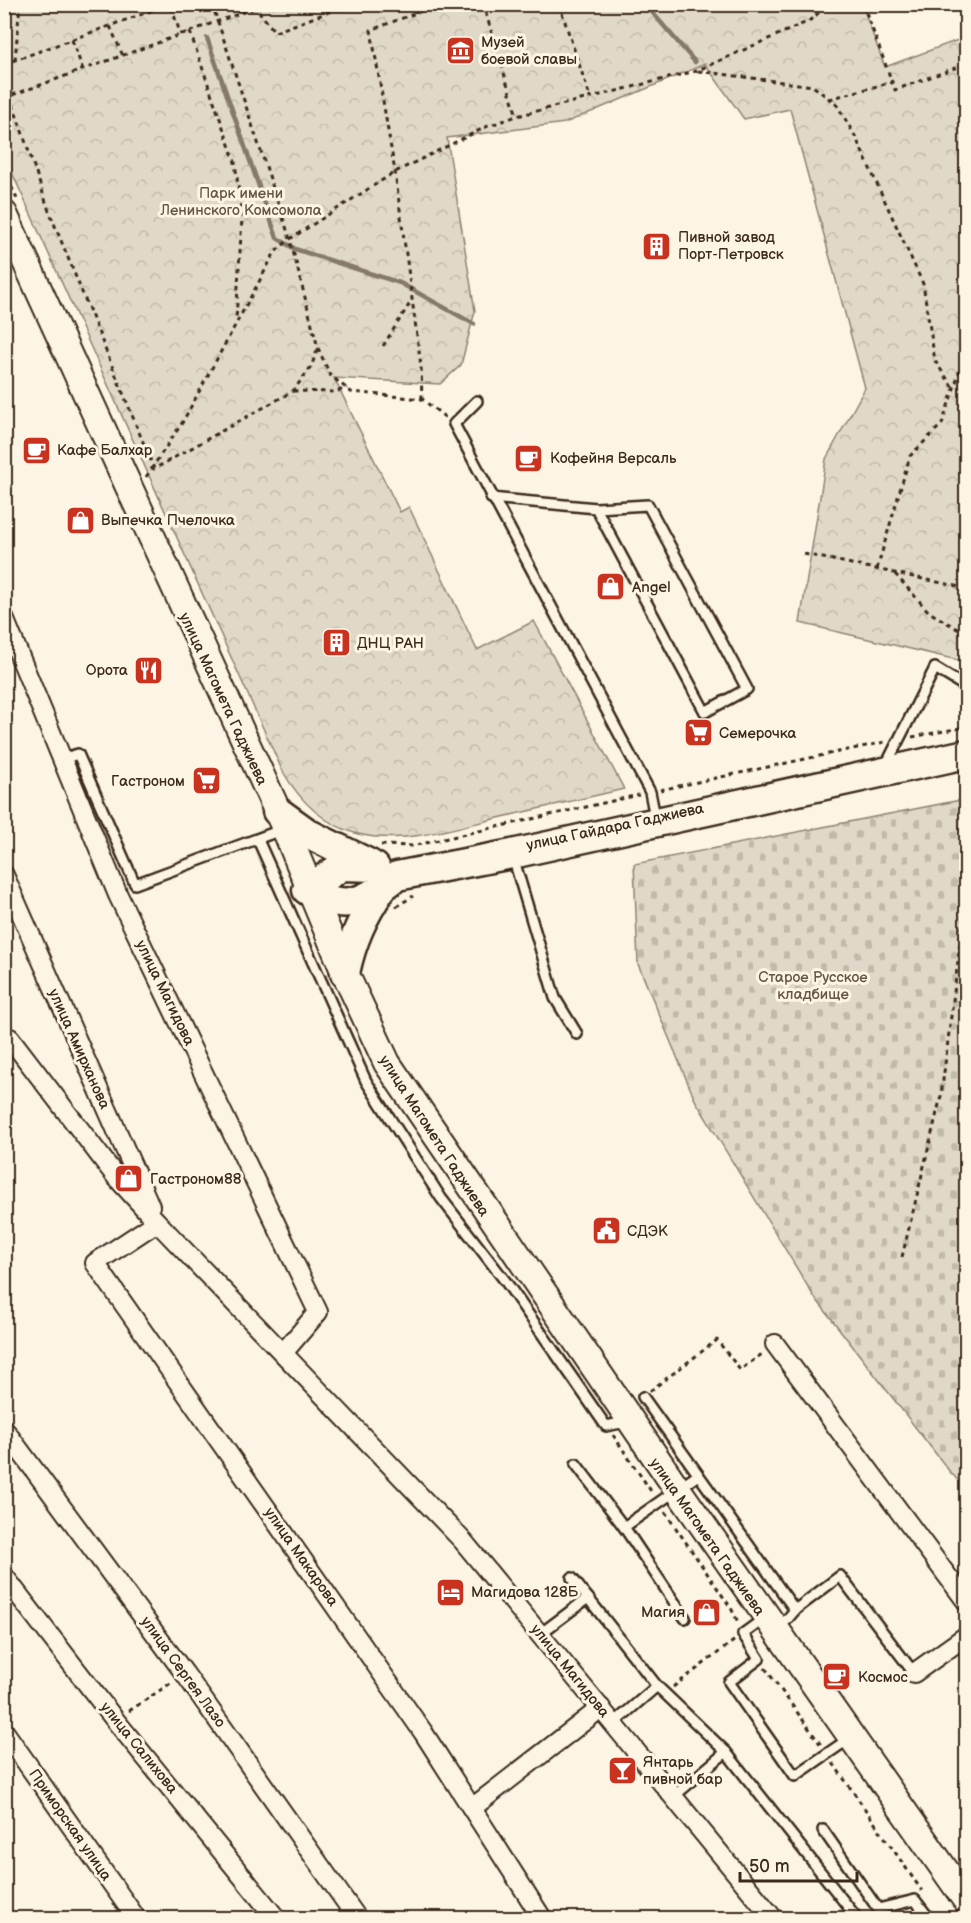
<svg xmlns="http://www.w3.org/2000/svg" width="971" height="1923" viewBox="0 0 971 1923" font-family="'Balsamiq Sans',sans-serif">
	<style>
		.forest { fill: url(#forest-crowns); stroke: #8e8173; stroke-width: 1.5 }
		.cemetery { fill: url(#cemetery-stones); stroke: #8e8173; stroke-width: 1.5 }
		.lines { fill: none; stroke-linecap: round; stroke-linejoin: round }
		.stream { stroke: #85796b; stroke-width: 4.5 }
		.service-casing { stroke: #3b2a1e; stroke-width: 14 }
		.minor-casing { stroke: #3b2a1e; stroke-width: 22 }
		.secondary-casing { stroke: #3b2a1e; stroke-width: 30 }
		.primary-casing { stroke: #3b2a1e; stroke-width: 33 }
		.path { stroke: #3b2a1e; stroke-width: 3; stroke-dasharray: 4.5 4.5; stroke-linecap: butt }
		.service { stroke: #fcf5e5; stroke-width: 9 }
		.minor { stroke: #fcf5e5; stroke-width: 18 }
		.secondary { stroke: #fcf5e5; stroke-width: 26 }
		.primary { stroke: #fcf5e5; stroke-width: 28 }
		.labels { text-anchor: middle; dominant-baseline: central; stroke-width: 6; stroke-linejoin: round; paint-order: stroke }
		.poi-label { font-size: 15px; fill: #3b2a1e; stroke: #fcf5e5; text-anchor: start }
		.park-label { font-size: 15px; fill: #645648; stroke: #fcf5e5 }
		.street-label { font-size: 15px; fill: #3b2a1e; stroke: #fcf5e5 }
	</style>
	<defs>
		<pattern id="forest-crowns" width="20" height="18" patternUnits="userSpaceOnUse" patternTransform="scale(1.5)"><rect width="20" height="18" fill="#e0d8c8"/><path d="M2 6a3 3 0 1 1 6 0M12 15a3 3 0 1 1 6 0" fill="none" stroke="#c1baab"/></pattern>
		<pattern id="cemetery-stones" width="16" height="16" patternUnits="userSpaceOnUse" patternTransform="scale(1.5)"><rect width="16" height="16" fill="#e0d8c8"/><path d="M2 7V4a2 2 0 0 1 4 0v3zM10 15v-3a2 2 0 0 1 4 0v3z" fill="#c1baab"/></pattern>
	</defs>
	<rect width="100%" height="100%" fill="#fcf5e5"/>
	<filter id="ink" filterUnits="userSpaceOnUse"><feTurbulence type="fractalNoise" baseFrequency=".0167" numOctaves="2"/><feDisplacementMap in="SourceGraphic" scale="12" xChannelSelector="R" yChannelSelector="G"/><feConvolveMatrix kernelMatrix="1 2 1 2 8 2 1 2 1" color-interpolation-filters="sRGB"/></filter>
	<g filter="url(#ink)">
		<path class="forest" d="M4 5H862L885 67 966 37V662L800 623 826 459 865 388 790 109 744 119 705 64 565 123 447 138 475 311 461 365 440 384 334 378 400 512 409 507 477 650 534 621 624 789C582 799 540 808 498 818 454 828 403 845 358 834 324 825 299 800 282 770L5 157Z"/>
		<polygon class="cemetery" points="966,799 966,1488 950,1472 813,1295 695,1100 638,964 634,864"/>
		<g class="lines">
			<g class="stream">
				<polyline points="645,4 695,62"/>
				<polyline points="207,38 277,238 295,249 400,283 474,324"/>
			</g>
			<defs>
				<g id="service">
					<polyline points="477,401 454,424 650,792 655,817"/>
					<polyline points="491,498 596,508 705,712 747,689 648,505 596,508"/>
					<polyline points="62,759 78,754 135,884 281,830"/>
					<polyline points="885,767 935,668 966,687"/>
					<polyline points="258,840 366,1081 441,1198 506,1282 606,1426 626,1422"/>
					<polyline points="513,857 555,998 577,1034"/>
					<polyline points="643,1397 795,1610"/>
					<polyline points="576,1464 624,1527"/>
					<polyline points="588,1598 657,1686 613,1724"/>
					<polyline points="685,1618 624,1527 698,1475"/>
					<polyline points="765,1618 743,1634 759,1659 729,1682 795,1776 850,1738"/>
					<polyline points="778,1630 795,1610 840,1576 914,1673"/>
					<polyline points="540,1634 588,1598 572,1578"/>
					<polyline points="657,1686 726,1752"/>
					<polyline points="673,1797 726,1752 857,1918"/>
					<polyline points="823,1830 878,1909 915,1900 929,1918"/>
				</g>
				<g id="minor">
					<polyline points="4,618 118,895 318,1312 283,1353"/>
					<polyline points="4,875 150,1206"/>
					<polyline points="4,1043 10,1038 117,1178 157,1222 463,1541 773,1918"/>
					<polyline points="157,1222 95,1263 423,1732 542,1918"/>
					<polyline points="775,1344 966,1601"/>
					<polyline points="4,1429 185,1674 357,1918"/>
					<polyline points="4,1576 115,1720 276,1918"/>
					<polyline points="914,1673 966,1636"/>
					<polyline points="4,1731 136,1918"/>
					<polyline points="472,1808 601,1708"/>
				</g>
				<polyline id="secondary" points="4,214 281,819 345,973 387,1063 678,1490 966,1900"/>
				<g id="primary">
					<polyline points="277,811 309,834 370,864"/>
					<path d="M375 867 342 866 307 890C346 913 364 902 397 876L512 854 966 754"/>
					<path d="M345 973C352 940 363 916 382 888"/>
				</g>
			</defs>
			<use href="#service" class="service-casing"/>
			<use href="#minor" class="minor-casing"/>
			<use href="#secondary" class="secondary-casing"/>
			<use href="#primary" class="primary-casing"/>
			<g class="path">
				<polyline points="147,4 154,10"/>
				<polyline points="212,4 290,239 318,348 330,375 351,392 422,399 446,418"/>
				<polyline points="253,4 275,32 350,4"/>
				<polyline points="483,4 517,116"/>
				<polyline points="559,4 590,97"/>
				<polyline points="863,4 895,90 966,64"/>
				<polyline points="110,26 123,56"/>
				<polyline points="190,32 235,162 242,217 236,320"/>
				<polyline points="72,40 83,70"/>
				<polyline points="15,60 20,4"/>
				<polyline points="4,64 170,4 181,35"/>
				<polyline points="698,71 813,86 837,105 855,136 923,284 935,361 954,389"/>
				<polyline points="10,96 49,211 154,469 293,391 311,367 318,348"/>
				<polyline points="4,98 266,4"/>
				<polyline points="829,99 892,82"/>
				<polyline points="4,170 17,199"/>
				<polyline points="383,346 412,300"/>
				<polyline points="293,391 335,392 347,388"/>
				<polyline points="422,399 421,366 395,172 371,30 440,4"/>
				<polyline points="146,477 182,423 267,267 275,252 290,239 395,172 488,126 517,116 696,71 809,21 829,4"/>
				<polyline points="804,554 966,588"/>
				<polyline points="877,569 910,456 942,424 966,352"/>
				<polyline points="895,574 929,612 966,634"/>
				<polyline points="912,737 966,727"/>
				<polyline points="660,790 885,742"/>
				<polyline points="381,845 412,846 639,795"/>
				<polyline points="396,907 413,896"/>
				<polyline points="902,1257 941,1096 966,897"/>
				<polyline points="650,1391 717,1340 740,1370 762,1354"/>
				<polyline points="613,1435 653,1494"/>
				<polyline points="665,1512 731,1608 739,1624"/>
				<polyline points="765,1668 821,1745"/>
				<polyline points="673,1687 735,1640"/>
				<polyline points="129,1711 171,1683"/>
				<polyline points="833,1763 922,1891"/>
			</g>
			<use href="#service" class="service"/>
			<use href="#minor" class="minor"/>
			<use href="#secondary" class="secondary"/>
			<use href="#primary" class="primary"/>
		</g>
	</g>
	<defs>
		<symbol id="museum-square" viewBox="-11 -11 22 22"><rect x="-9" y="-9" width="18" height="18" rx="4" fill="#c8321e" stroke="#fcf5e5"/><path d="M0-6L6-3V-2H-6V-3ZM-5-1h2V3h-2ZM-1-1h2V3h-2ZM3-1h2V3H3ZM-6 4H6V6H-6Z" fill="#fff"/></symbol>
		<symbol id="building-square" viewBox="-11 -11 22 22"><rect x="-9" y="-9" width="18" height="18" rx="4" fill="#c8321e" stroke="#fcf5e5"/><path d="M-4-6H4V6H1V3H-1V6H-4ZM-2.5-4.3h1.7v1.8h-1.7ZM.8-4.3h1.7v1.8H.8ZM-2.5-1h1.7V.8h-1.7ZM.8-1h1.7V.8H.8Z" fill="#fff"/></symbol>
		<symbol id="cafe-square" viewBox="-11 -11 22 22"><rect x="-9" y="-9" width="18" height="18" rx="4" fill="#c8321e" stroke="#fcf5e5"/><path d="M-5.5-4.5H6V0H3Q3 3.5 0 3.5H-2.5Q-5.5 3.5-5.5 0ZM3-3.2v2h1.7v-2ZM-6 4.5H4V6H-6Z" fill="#fff"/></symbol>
		<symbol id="shop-square" viewBox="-11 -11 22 22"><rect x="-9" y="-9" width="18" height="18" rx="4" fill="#c8321e" stroke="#fcf5e5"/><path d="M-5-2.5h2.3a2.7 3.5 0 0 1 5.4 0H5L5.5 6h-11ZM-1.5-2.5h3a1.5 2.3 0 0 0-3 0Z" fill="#fff"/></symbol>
		<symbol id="restaurant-square" viewBox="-11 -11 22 22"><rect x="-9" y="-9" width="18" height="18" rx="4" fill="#c8321e" stroke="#fcf5e5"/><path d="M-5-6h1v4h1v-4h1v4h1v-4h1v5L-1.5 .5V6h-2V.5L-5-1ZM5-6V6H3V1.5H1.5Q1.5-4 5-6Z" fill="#fff"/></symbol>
		<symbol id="supermarket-square" viewBox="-11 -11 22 22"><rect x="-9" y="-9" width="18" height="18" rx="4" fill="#c8321e" stroke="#fcf5e5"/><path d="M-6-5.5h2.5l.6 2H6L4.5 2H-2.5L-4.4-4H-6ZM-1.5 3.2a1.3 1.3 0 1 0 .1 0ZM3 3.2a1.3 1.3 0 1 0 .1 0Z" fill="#fff"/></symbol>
		<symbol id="civic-square" viewBox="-11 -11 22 22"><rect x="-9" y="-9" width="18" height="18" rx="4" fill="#c8321e" stroke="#fcf5e5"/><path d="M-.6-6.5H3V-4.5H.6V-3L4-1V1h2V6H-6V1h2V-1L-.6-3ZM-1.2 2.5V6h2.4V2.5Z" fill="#fff"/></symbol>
		<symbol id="hotel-square" viewBox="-11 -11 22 22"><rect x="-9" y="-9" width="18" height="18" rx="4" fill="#c8321e" stroke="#fcf5e5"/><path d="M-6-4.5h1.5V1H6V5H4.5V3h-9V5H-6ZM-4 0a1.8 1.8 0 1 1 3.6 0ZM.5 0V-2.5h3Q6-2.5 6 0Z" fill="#fff"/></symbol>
		<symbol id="bar-square" viewBox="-11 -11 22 22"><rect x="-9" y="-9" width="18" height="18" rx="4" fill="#c8321e" stroke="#fcf5e5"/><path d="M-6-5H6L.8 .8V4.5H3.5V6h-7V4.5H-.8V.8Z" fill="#fff"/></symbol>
	</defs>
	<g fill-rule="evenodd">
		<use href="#museum-square" x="444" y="34" width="33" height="33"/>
		<use href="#building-square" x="640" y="230" width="33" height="33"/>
		<use href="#cafe-square" x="20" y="434" width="33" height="33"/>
		<use href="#cafe-square" x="512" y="442" width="33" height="33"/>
		<use href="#shop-square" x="64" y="504" width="33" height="33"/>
		<use href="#shop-square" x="594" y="570" width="33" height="33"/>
		<use href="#building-square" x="320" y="626" width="33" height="33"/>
		<use href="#restaurant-square" x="132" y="654" width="33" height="33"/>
		<use href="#supermarket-square" x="682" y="716" width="33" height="33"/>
		<use href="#supermarket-square" x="190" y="764" width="33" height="33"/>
		<use href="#shop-square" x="112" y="1162" width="33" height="33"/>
		<use href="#civic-square" x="590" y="1214" width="33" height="33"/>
		<use href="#hotel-square" x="434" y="1576" width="33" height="33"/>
		<use href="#shop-square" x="690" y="1596" width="33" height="33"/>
		<use href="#cafe-square" x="820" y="1660" width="33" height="33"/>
		<use href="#bar-square" x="606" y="1754" width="33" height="33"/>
	</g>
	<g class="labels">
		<g class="poi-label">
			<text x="481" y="42">Музей<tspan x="481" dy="17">боевой славы</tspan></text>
			<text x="678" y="237">Пивной завод<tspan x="678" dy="17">Порт-Петровск</tspan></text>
			<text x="57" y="450">Кафе Балхар</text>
			<text x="550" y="458">Кофейня Версаль</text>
			<text x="101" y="520">Выпечка Пчелочка</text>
			<text x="632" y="587">Angel</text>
			<text x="357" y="643">ДНЦ РАН</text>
			<text x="128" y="670" text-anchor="end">Орота</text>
			<text x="719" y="733">Семерочка</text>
			<text x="185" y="781" text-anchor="end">Гастроном</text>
			<text x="150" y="1179">Гастроном88</text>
			<text x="627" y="1231">СДЭК</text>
			<text x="471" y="1592">Магидова 128Б</text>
			<text x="685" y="1612" text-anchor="end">Магия</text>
			<text x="858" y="1677">Космос</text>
			<text x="643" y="1762">Янтарь<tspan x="643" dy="17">пивной бар</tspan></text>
		</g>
		<g class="park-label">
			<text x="241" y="193">Парк имени<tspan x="241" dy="17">Ленинского Комсомола</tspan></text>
			<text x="813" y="977">Старое Русское<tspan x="813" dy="17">кладбище</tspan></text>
		</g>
		<g class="street-label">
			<text transform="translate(223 699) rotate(65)">улица Магомета Гаджиева</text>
			<text transform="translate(615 827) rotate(-12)">улица Гайдара Гаджиева</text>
			<text transform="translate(165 993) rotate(64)">улица Магидова</text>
			<text transform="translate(79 1049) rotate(66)">улица Амирханова</text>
			<text transform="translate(434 1136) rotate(57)">улица Магомета Гаджиева</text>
			<text transform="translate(707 1537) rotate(55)">улица Магомета Гаджиева</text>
			<text transform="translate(301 1557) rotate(55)">улица Макарова</text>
			<text transform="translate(570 1671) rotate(51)">улица Магидова</text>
			<text transform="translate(183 1672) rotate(54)">улица Сергея Лазо</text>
			<text transform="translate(139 1748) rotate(51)">улица Салихова</text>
			<text transform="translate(70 1825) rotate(55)">Приморская улица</text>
		</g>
	</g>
	<rect width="971" height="1923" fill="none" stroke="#fcf5e5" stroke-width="24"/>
	<rect x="12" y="12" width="947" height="1899" fill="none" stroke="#3b2a1e" stroke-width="2" filter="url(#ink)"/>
	<path d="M740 1872v9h117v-9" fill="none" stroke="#3b2a1e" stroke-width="3"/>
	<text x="749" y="1872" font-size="18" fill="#3b2a1e" stroke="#fcf5e5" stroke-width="4.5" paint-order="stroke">50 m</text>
</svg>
